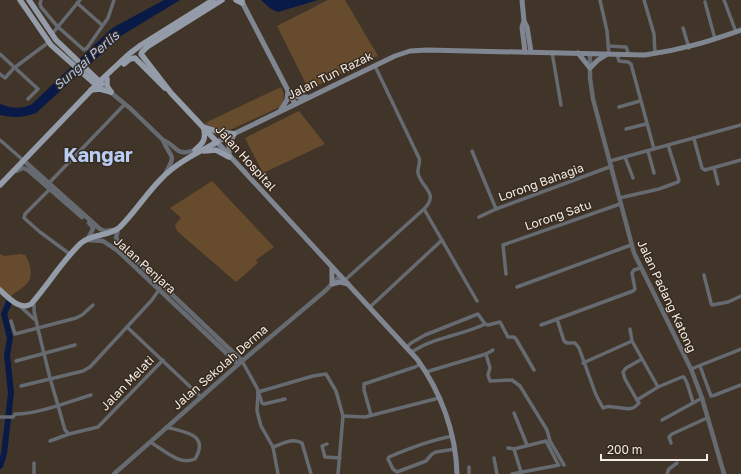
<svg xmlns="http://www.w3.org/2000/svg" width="741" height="474" viewBox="0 0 741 474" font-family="'Golos Text',sans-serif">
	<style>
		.green { fill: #674b2d }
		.water { fill: #091a46 }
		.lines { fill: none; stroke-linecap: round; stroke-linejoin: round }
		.river { stroke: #091a46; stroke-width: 6 }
		.minor { stroke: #666a71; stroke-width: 3.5 }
		.tertiary { stroke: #666a71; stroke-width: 4.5 }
		.secondary { stroke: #808691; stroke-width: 5 }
		.primary { stroke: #949ba9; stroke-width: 5.5 }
		.labels { text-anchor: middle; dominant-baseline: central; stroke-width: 3; stroke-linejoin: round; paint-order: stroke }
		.street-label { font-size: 12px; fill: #f4ece5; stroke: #372b1f }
		.water-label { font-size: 13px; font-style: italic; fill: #aec4f2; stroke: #372b1f }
		.town-label { font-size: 20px; font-weight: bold; fill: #b8ccf4; stroke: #372b1f }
	</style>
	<rect width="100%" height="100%" fill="#413529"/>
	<g class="green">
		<polygon points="328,0 345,0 378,56 309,90 277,26"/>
		<path d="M281 87C285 95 285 100 280 107L232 129C223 132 213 128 205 123Z"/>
		<polygon points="299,111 325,144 263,173 245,138"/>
		<polygon points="212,181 274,247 256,260 258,263 236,282 177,231 175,225 181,218 170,208"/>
		<path d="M0 254 4 256 20 254 25 255C28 259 29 262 30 267 34 284 22 287 11 296L0 287Z"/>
	</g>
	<g class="water">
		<path d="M164 0H180L116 39 97 58 36 113C24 118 13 118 0 115V104C12 108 20 110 32 104L109 31 114 27Z"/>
		<polygon points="261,0 318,0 278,12 271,9"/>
	</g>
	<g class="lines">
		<polyline class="river" points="0,466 4,454 11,393 7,355 10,338 4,314 9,302"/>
		<g class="minor">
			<polyline points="41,0 40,4 41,7 57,26 84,50 87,48 108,18 114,0"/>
			<polyline points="600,0 607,31 609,54"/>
			<polyline points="644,0 654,34 655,53"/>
			<polyline points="724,0 736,32"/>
			<polyline points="705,2 715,39"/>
			<polyline points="77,3 102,25"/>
			<polyline points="683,28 689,48"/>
			<polyline points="52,34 80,0"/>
			<polyline points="608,46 626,47 629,55"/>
			<polyline points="552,52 561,105"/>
			<polyline points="0,54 38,89 28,99"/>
			<polyline points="617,54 619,61 628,62 631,64 654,149"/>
			<polyline points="0,74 5,78 14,68 49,42"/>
			<polyline points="619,107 640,101"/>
			<polyline points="626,129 646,124"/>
			<polyline points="694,139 702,168 705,170 741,160"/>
			<polyline points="0,140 23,160"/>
			<polyline points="472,151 496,209"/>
			<polyline points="648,151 654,173"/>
			<polyline points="625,157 633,178"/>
			<polyline points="610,161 741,125"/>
			<polyline points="714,168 718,184"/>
			<polyline points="49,183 125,104"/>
			<polyline points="50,189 25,214 24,218 40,232 71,255"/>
			<polyline points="619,198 659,189 678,182 679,180 668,145"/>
			<polyline points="424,209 477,301"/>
			<polyline points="479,217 496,209 612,166"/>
			<polyline points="506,274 503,245 620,204"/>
			<polyline points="704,275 711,303 712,305 728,302 741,296"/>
			<path d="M345 280 424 209C440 193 421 188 418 173 417 168 421 163 419 158L375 66"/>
			<polyline points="517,287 631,245"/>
			<polyline points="34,301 34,311 38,329 50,378 65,430 69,434"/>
			<polyline points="21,307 34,319"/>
			<polyline points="370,307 442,240"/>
			<path d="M557 319 564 341 567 343H575L579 348 596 395 603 408C606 407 610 406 613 407 623 407 631 413 639 403L637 400"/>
			<polyline points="11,321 15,334 76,318 82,315 93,305"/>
			<polyline points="541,325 633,291 635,289 632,273 634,270 640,268"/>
			<polyline points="127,327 201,397"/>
			<polyline points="630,329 632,341 658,387"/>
			<polyline points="407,347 411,343 425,335 478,314 485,324 488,325 500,322 508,337 514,337 516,339 534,370"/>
			<path d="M412 352C433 337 461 336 485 324"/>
			<polyline points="486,354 490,368 488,375 490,381 512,380 520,386 547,430 550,441 564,465"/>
			<polyline points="642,359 626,368 623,372 625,379 637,400 658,387 682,377 684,377 687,383 693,402"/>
			<polyline points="16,361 75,345"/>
			<polyline points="242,361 257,388 262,403 264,404 285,399"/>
			<polyline points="583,363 632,341"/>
			<polyline points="700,366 711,396 715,395 741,385"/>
			<polyline points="691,369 741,349"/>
			<polyline points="426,372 486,354 493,350"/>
			<polyline points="21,386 83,371 90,367 151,301 159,290 162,284"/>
			<polyline points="258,392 313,376 326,374 336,391 343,416 338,474"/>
			<polyline points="258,392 257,411 261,426 273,447 278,474"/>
			<polyline points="514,413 527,445"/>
			<polyline points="371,415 364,390 364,384 415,367 421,364"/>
			<polyline points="343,416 365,417 439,398"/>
			<path d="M0 417H13L15 414C35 415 71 401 91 395"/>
			<polyline points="662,420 702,398"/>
			<path d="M453 436C430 440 410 448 389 457L388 459 393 469 397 472 426 461 432 454 436 452 455 449"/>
			<polyline points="50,441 69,434 98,427 163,360"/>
			<path d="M150 442C163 449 179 466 195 459 210 434 184 432 166 427"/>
			<polyline points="671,443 669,437 672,434 707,418"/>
			<polyline points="327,444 322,446 325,457 340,458"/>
			<path d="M273 447C282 444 293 437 302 443L311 474"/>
			<polyline points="508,448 514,449 546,441 558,464"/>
			<polyline points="514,449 521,472"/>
			<polyline points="494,458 497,474"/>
			<polyline points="34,474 34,463"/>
			<polyline points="469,474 469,467"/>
			<polyline points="512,474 559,465"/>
			<polyline points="667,474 669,469 677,463"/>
		</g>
		<g class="tertiary">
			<polyline points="590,54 590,78 593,99 634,253 691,369 702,398 724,474"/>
			<path d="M109 91 131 109 163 140C179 146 174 158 198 149"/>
			<path d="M163 140C170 159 178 152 165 174"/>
			<polyline points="23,160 100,229 105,231 113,230"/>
			<polyline points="16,171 23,168 28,170 82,217"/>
			<polyline points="118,229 116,238 121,246 242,361"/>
			<polyline points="87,240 93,229 92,226 89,223"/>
			<polyline points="88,240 103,241 118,251 238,364"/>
			<polyline points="114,474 242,361 325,291 340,276"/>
		</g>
		<g class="secondary">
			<polyline points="241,0 295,104"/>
			<polyline points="522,0 524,21 527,27 531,52"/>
			<polyline points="524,21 522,27 525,52"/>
			<polyline points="578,53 590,68 598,60 606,55"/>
			<polyline points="291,92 298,97 307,97"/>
			<polyline points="280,111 287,100 288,91"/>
			<polyline points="229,156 229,146 234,134"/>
			<polyline points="332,267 332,284 340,282 348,284"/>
			<path d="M457 474C456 433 441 392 417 359L217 142 395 56 410 51 427 50 645 55C681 50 707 42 741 30"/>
		</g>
		<g class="primary">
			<polyline points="20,0 51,45 96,85 99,85"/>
			<polyline points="29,0 56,40 102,84"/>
			<polyline points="236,0 242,3 242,0"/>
			<polyline points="124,64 130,59 135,58 165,88"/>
			<polyline points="107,79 107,86 111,92"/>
			<polyline points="91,90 100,89 111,92"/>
			<polyline points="204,127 216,131 234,134"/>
			<path d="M195 150C203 143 206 140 204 129"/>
			<polyline points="204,151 216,150 229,157"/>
			<polyline points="0,185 99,82 129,54 141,45 213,0"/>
			<path d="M0 290C9 298 20 311 31 304 48 285 62 261 81 243 93 233 109 237 120 227 135 212 146 194 161 179 177 162 198 153 217 142L171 93 141 54 142 52 147 47 222 0"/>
		</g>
	</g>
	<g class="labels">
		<g class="street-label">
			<text transform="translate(330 75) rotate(-26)">Jalan Tun Razak</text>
			<text transform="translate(246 158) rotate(48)">Jalan Hospital</text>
			<text transform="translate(541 182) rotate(-20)">Lorong Bahagia</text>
			<text transform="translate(558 215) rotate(-19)">Lorong Satu</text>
			<text transform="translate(145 265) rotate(42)">Jalan Penjara</text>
			<text transform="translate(667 296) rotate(65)">Jalan Padang Katong</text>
			<text transform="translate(220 367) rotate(-41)">Jalan Sekolah Derma</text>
			<text transform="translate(127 383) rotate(-46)">Jalan Melati</text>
		</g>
		<g class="water-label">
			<text transform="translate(86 60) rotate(-41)">Sungai Perlis</text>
		</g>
		<g class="town-label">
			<text x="98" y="154">Kangar</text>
		</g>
	</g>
	<path d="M601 454v6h106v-6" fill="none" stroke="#f4ece5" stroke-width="2"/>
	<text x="607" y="454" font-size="12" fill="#f4ece5" stroke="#372b1f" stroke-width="3" paint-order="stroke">200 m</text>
</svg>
